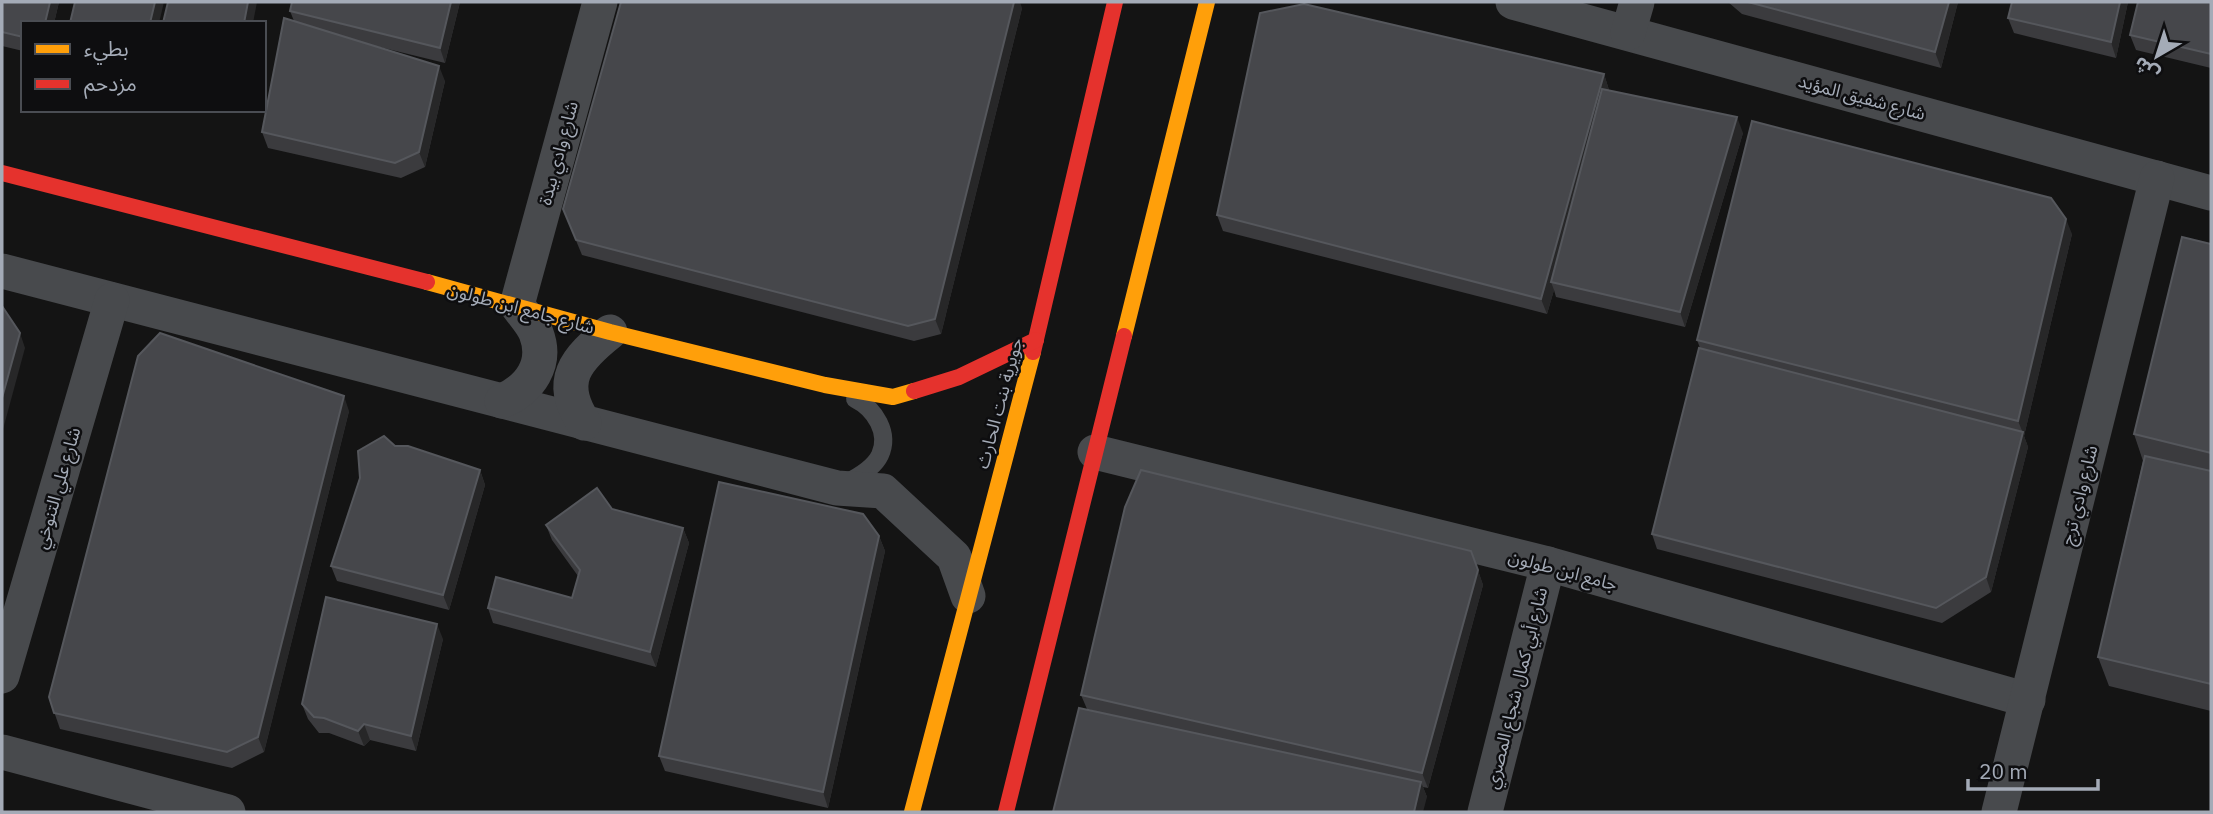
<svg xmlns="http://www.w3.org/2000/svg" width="2213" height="814" viewBox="0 0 2213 814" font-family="'IBM Plex Sans','Noto Sans Arabic',sans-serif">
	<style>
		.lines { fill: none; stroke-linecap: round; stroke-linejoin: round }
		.lane { stroke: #484a4d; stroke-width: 18 }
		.street { stroke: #484a4d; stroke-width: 35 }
		.slow { stroke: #ff9f0a; stroke-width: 16 }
		.jam { stroke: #e5322d; stroke-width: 16 }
		.wall { fill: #3b3b3e }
		.shaded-wall { fill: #272728 }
		.building { fill: #46474b; stroke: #55575c; stroke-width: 2 }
		.labels { text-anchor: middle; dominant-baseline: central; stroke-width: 5; stroke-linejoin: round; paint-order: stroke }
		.street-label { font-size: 18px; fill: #a4abb7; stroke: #0e0e10 }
	</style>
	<rect width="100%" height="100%" fill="#141414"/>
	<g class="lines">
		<path class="lane" d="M846 483C858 477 874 468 880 455 890 433 875 409 855 399"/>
		<g class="street">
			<polyline points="1513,2 2211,193"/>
			<polyline points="1628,33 1637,2"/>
			<polyline points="2,271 837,488 883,491 954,557 968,596"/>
			<path d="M502 401C530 389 548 364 536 333 532 323 523 314 517 305L600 2"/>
			<path d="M584 423C556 381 576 359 610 332"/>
			<polyline points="1095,452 1548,564 2028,700"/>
			<polyline points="2,676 112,300"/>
			<polyline points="2,752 228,812"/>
			<polyline points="1485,812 1548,564"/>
			<polyline points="1999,812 2157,178"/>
		</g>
		<g class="slow">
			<polyline points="427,282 610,332 825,385 893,397 914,391"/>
			<polyline points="1124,336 1207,2"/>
			<polyline points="912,812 1033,352"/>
		</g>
		<g class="jam">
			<polyline points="2,173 427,282"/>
			<polyline points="1033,352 1115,2"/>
			<polyline points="914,391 959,377 1036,340"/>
			<polyline points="1006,812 1124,336"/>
		</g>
	</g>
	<g class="wall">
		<polygon points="2,2 59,2 54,23 23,23 23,51 2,46"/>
		<polygon points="292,2 460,2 445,63 363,43 445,81 425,167 401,178 268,148 262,132 294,21 290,11"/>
		<polygon points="1728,2 1958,2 1941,68 1742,14"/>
		<polygon points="2012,2 2128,2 2116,58 2014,33 2008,18"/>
		<polygon points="2211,2 2211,68 2136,50 2130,35"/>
		<polygon points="1022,8 941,334 914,341 582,255 563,209"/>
		<polygon points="1604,74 1609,90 1743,133 1685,327 1556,297 1554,290 1547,314 1223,231 1217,215"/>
		<polygon points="2072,234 2024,436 2028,447 1991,592 1942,623 1657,549 1652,534 1700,348 1697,340"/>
		<polygon points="2211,244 2211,711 2109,686 2098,657 2143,461 2134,434"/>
		<polygon points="349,411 264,752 232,768 60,729 49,697"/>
		<polygon points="395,446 480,470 485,485 449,610 337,581 331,566"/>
		<polygon points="612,509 683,528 689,543 656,667 493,623 488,608 572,598 578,576 552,540 546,525"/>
		<polygon points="879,536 885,551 828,808 665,771 659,756"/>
		<polygon points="1471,551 1483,585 1428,788 1423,787 1427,797 1087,709 1081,695"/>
		<polygon points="443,639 416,751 370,740 364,746 329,733 319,733 308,719 302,704"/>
	</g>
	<g class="shaded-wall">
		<polygon points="50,2 59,2 54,23 45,23"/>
		<polygon points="155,2 164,2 159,23 150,23"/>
		<polygon points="248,2 257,2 253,23 244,23"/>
		<polygon points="451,2 460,2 445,63 440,48"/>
		<polygon points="1014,2 1020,2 1022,8 941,334 935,319"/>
		<polygon points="1949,2 1958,2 1941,68 1935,52"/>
		<polygon points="2120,2 2128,2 2116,58 2111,42"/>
		<polygon points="439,66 445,81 425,167 419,152"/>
		<polygon points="1604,74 1609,90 1556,283 1551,282 1554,290 1547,314 1541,299"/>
		<polygon points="1737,117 1743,133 1685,327 1680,312"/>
		<polygon points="2066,219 2072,234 2024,436 2028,447 1991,592 1986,577 2023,433 2018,421"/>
		<polygon points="20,333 25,348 2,433 2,398"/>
		<polygon points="344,396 349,411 264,752 258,737"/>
		<polygon points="480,470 485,485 449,610 443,595"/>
		<polygon points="683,528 689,543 656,667 650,652"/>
		<polygon points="879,536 885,551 828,808 823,792"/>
		<polygon points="1478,570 1483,585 1428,788 1422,773"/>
		<polygon points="437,624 443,639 416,751 411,736"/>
		<polygon points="364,724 370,740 364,746 358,731"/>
		<polygon points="1421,782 1427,797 1423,812 1414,812"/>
	</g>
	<g class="building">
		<polygon points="2,2 50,2 45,23 23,23 23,37 2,32"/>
		<polygon points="75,2 155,2 150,23 70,23"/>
		<polygon points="168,2 248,2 244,23 163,23"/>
		<polygon points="292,2 451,2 440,48 290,11"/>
		<polygon points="621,2 1014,2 935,319 908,326 576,240 563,209"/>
		<polygon points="1748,2 1949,2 1935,52"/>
		<polygon points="2012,2 2120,2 2111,42 2008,18"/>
		<polygon points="2138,2 2211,2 2211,54 2130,35"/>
		<polygon points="1304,4 1604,74 1541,299 1217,215 1260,13"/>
		<polygon points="284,18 439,66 419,152 395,163 262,132"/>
		<polygon points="1602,89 1737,117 1680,312 1551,282"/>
		<polygon points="1752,121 2051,198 2066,219 2018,421 1697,340"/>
		<polygon points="2182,237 2211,244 2211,453 2134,434"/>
		<polygon points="2,306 20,333 2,398"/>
		<polygon points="160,333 344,396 258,737 227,752 54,713 49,697 138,356"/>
		<polygon points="1699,348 2023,432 1986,577 1936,608 1652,534"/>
		<polygon points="384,436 395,446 408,446 480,470 443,595 331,566 360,478 358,451"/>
		<polygon points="2145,456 2211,471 2211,684 2098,657"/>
		<polygon points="1141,470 1471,551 1478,570 1422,773 1081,695 1125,507"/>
		<polygon points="719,482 863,514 879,536 823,792 659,756"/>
		<polygon points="597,488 612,509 683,528 650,652 488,608 496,577 572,598 580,570 546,525"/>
		<polygon points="326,597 437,624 411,736 364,724 358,731 324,718 314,717 302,704"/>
		<polygon points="1079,708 1421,782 1414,812 1053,812"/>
	</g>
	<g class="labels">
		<g class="street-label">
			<text transform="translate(1862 97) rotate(15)">شارع شفيق المؤيد</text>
			<text transform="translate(558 153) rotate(-75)">شارع وادي بيدة</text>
			<text transform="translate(521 308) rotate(15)">شارع جامع ابن طولون</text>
			<text transform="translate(999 403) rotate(-75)">جويرية بنت الحارث</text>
			<text transform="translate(57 488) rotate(-74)">شارع علي التنوخي</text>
			<text transform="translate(2079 495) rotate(-76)">شارع وادي ترج</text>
			<text transform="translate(1563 570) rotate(15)">جامع ابن طولون</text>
			<text transform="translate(1516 688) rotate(-76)">شارع أبي كمال شجاع المصري</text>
		</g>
	</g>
	<rect width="2213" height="814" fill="none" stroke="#a4abb7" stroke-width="7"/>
	<rect x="21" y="21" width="245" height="91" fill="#0e0e10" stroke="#4a4d53" stroke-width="2"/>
	<rect x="35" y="44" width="35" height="10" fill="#ff9f0a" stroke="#4a4d53" stroke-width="2"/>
	<text x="84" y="56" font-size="21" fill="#a4abb7">بطيء</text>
	<rect x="35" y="79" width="35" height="10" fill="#e5322d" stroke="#4a4d53" stroke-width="2"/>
	<text x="84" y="91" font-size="21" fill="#a4abb7">مزدحم</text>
	<g transform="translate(2157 56) rotate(219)" stroke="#0e0e10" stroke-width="5" paint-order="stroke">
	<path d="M0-5L12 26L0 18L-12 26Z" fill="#a4abb7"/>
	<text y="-10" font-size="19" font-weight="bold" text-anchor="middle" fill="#a4abb7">ش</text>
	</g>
	<path d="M1968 779v10h130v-10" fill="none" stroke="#a4abb7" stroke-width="3.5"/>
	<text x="1979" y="779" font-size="21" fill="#a4abb7" stroke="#0e0e10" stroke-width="5" paint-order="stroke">20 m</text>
</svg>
